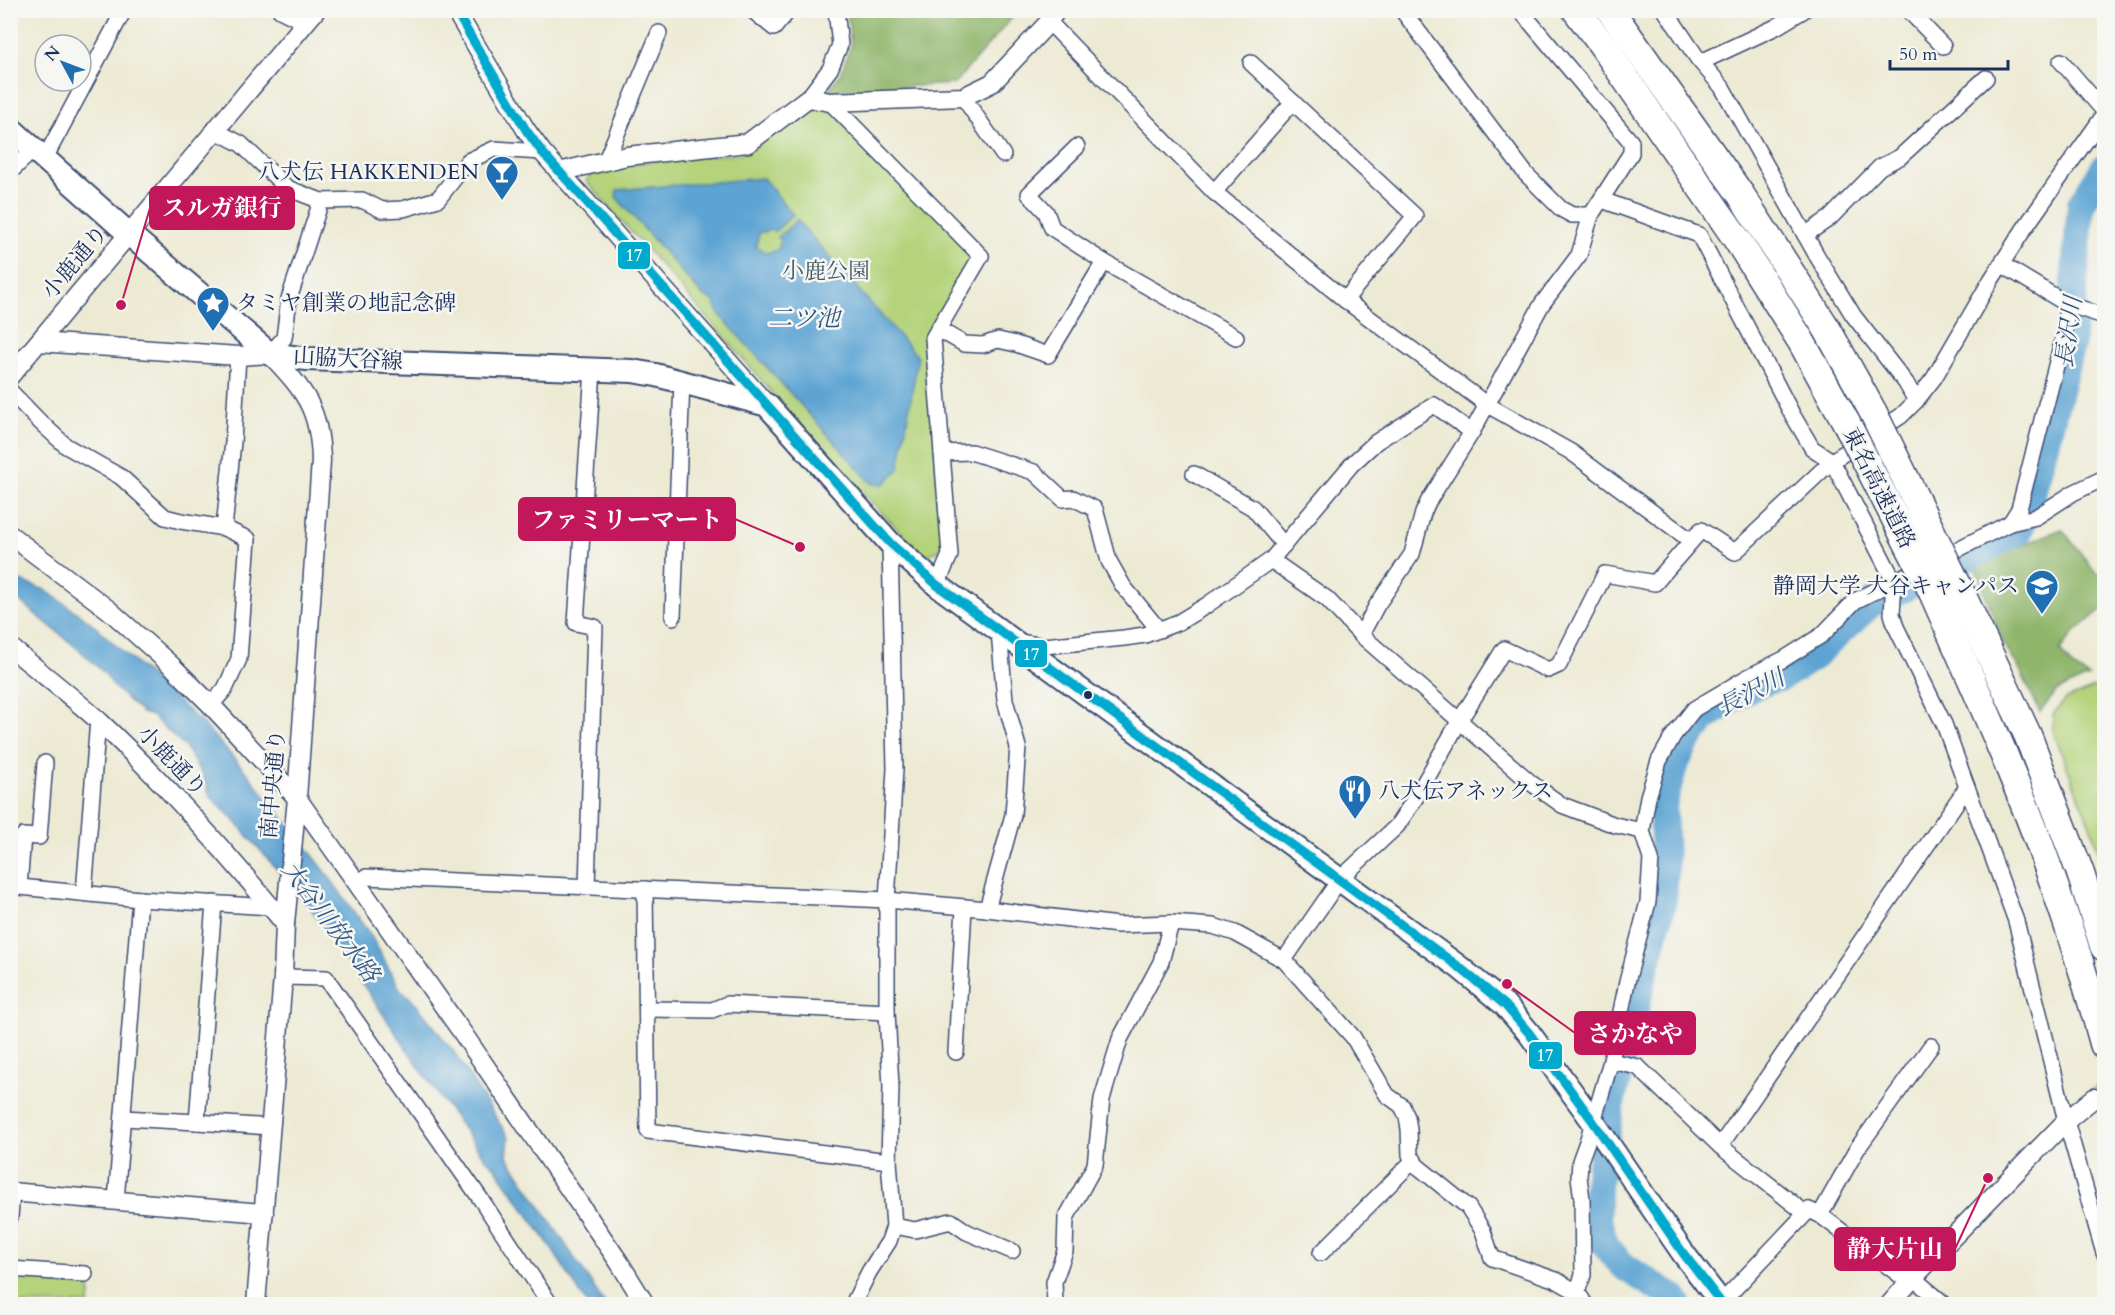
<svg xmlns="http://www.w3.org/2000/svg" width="2115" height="1315" viewBox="0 0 2115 1315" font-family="Cardo,'Noto Serif JP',serif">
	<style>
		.green { fill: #b4d37a; stroke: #68816c; stroke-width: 1.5 }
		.forest { fill: #8fb56a; stroke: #557264; stroke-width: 1.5 }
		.water { fill: #5da4d3; stroke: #3c6a98; stroke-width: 1.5 }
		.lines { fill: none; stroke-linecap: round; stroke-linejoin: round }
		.river { stroke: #5da4d3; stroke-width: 28 }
		.tertiary-tunnel { stroke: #c3c5bc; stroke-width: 18; stroke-dasharray: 18 9; stroke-linecap: butt }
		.minor-casing { stroke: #3a4b70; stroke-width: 18 }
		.tertiary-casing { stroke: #3a4b70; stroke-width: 21 }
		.primary-casing { stroke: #3a4b70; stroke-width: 26 }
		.motorway-casing { stroke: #3a4b70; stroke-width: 30 }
		.minor { stroke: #fff; stroke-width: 15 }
		.tertiary { stroke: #fff; stroke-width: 18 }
		.primary { stroke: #fff; stroke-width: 22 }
		.motorway { stroke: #fff; stroke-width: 27 }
		.motorway-bridge-casing { stroke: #3a4b70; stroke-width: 30; stroke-linecap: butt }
		.motorway-bridge { stroke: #fff; stroke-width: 27 }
		.bus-1-casing { stroke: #f6f6f2; stroke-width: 14 }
		.bus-1 { stroke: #00a9ce; stroke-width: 9 }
		.bus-dot { fill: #1b2f5e; stroke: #f6f6f2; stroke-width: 2 }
		.labels { text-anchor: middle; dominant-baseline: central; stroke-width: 5; stroke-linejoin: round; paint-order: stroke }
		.poi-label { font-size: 22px; fill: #1b2f5e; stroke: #f6f6f2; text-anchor: end }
		.street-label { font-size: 22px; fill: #1b2f5e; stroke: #f6f6f2 }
		.park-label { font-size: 22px; fill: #415865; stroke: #f6f6f2 }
		.water-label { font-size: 24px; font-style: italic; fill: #325887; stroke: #f6f6f2 }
		.leader { fill: none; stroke: #c2185b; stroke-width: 2 }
		.callout-dot { fill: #c2185b; stroke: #f6f6f2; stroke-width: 2 }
		.callout { fill: #c2185b; stroke: #c2185b; stroke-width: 2 }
		.callout-label { font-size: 24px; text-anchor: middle; font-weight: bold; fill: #fff }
		.line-badge { stroke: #f6f6f2; stroke-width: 2 }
		.badge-label { font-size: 16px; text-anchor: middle; font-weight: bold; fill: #fff }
	</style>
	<rect width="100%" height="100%" fill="#f6f6f2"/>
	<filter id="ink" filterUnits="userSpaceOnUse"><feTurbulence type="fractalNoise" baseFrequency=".0167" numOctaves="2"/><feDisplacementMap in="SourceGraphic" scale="12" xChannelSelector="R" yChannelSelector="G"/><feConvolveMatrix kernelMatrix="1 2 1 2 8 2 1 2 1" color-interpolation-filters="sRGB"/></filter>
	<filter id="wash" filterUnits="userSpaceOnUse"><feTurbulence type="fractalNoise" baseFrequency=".008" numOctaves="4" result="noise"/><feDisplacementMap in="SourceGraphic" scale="24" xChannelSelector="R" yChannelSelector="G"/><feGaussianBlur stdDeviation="1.35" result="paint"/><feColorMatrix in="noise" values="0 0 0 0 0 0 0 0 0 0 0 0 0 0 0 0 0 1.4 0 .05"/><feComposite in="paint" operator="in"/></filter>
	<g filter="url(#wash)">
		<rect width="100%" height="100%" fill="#edead4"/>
		<g class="green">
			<polygon points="820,104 832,111 975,251 964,282 923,344 929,353 942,550 924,556 822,451 714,325 586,181 593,172 614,166 683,157 738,154 755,147 801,112"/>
			<polygon points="2099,686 2104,690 2104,868 2091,828 2053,731 2053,715 2064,700"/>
			<polygon points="14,1276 91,1281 89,1304 11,1304 11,1280"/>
		</g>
		<g class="forest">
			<polygon points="847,11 847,10 1018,11 954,84 827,91 841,73 851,45"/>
			<polygon points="2062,529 2097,574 2104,573 2104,610 2102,609 2075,632 2060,650 2071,666 2089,677 2057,691 2040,712 2019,668 2003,643 1974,564"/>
		</g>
		<g class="water">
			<path d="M763 178 793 215 774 232 771 230 759 233 756 246 766 253 778 250 781 240 778 237 797 220 918 357 899 469 885 483 879 485 872 483 866 477 717 312C716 304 714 298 704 297L616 197 617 190Z"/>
			<polygon points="10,577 45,590 89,621 203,724 247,773 322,867 371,936 400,989 412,999 454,1052 509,1138 507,1156 605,1304 587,1304 548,1243 495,1167 484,1157 430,1083 312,910 234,820 210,796 203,776 185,747 152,716 142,713 114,687 105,674 83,653 11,594"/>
		</g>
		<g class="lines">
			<polyline class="river" points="1678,1304 1673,1297 1626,1268 1615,1257 1606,1246 1597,1219 1597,1191 1612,1099 1663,900 1665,865 1663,805 1674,766 1687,741 1704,719 1731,699 1759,684 1782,677 1812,658 1872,603 1972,556 2019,531 2030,501 2072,341 2075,271 2081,204 2104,168"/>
		</g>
	</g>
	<g filter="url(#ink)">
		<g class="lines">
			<polyline class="tertiary-tunnel" points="2094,1098 2104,1089"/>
			<defs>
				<g id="minor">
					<polyline points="280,10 306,23"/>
					<polyline points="752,10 774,28 789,10"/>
					<polyline points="1059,10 1049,22 1214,192 1345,300 1486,404 1571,452 1690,540"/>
					<polyline points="1402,10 1526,174 1561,209 1572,215 1591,215"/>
					<polyline points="1665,10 1698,59 1722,87 1817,256 1853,315 1906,383 1916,401"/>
					<polyline points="1908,10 1943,46"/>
					<polyline points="2061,61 2104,111"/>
					<polyline points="1701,62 1776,27 1804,10"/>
					<polyline points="1251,63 1415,216 1345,300"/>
					<polyline points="963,97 1003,155"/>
					<polyline points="808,98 830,69 840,45 836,10"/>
					<polyline points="830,102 981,256 933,338 950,555 937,585"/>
					<polyline points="216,131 241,144 287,188 321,201"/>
					<polyline points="1077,147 1029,194 1046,212 1052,228 1104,262 1236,337"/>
					<polyline points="45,158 124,10"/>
					<polyline points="606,160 659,33"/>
					<polyline points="10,172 34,149"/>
					<polyline points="1214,192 1293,102"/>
					<polyline points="1602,200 1699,235 1792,414 1812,448 1832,461 1894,581 1892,614 1896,627 1944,724 2016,921 2066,1121 2104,1253"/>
					<polyline points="1805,235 1830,218 1880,167 1900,157 1986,78"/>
					<polyline points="2001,264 2067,304 2104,316"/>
					<polyline points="938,329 964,344 983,345 998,340 1016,344 1048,355 1104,262"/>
					<polyline points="270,354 284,338 289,299 321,201 362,200 382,210 403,209 438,199 468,161 494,149 542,152"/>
					<polyline points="10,391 38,420 66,446 121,477 165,517 181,521 224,528 248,539 239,659 225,689 211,705"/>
					<polyline points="942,453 971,452 1034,472 1063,499 1073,498 1095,509 1109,561 1123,586 1159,630"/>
					<polyline points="1194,474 1253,508 1284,545"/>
					<polyline points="2010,523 2036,517 2073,493 2104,478"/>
					<polyline points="224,528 233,442 238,356"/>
					<polyline points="1271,560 1327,599 1361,635 1531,783 1562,805 1615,825 1642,831"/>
					<polyline points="673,617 682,381"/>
					<polyline points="1361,635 1377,605 1412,554 1423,513 1428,502 1472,432 1542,304 1579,255 1591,215 1631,153 1631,142 1520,10"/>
					<polyline points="1019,642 1044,646 1124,638 1145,635 1179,622 1207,605 1271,560 1352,464 1376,442 1434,405 1472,432"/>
					<polyline points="358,883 366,877 887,900 987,909 1118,925 1171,923 1213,926 1235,933 1284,960 1353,1037 1387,1095 1402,1106 1407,1117 1409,1129 1410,1155 1416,1165 1468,1207 1483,1231 1492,1258 1556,1280 1577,1292 1585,1304"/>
					<polyline points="10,886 140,899 271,907"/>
					<polyline points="19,887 23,836 39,837 45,763"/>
					<polyline points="587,887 595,627 576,623 593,370"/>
					<polyline points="645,889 648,1131 889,1161"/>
					<polyline points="84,893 98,720"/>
					<polyline points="214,903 197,1122 271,1127"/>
					<polyline points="987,909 1013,815 1018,747 1005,700 999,631"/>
					<polyline points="1284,960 1340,879 1397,826 1416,797 1460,720 1504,649 1548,670 1559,665 1605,574 1655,583 1701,530 1735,552 1832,461 1901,416 1916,401 1934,378 1991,280 2024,229 2104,115"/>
					<polyline points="283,977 326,978 482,1201 550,1304"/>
					<polyline points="647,1009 712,1010 727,1004 887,1012"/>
					<polyline points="956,1052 964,907"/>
					<polyline points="1611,1061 1638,1067 1720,1146 1805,1213"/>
					<polyline points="123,1118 197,1122"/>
					<polyline points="1720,1146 1967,787"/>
					<polyline points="116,1201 140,899"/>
					<polyline points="1820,1215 1857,1149 1931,1046"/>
					<polyline points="10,1217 12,1192"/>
					<polyline points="894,1226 915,1230 951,1221 967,1232 1012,1251"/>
					<polyline points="1321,1253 1414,1160"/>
					<polyline points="10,1269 85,1274"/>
					<polyline points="1913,1278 1944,1304"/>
					<polyline points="1577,1292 1583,1275 1582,1199 1579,1177 1580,1161 1588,1139 1611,1061 1627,982 1648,902 1651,859 1642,831 1648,797 1659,761 1673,736 1694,709 1748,677 1784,659 1822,635 1855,601 2010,523 2019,509 2065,331 2067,304"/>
					<polyline points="1721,1303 1809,1210 1820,1215 1909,1282"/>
					<polyline points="853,1304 869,1272 889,1241 894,1226 889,1161 891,1087 887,1012 887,900 895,769 890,543"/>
					<polyline points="1055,1304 1054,1282 1065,1251 1066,1218 1095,1165 1102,1099 1120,1039 1161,962 1171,923"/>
				</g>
				<g id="tertiary">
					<polyline points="455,10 526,130 542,152 767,405"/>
					<polyline points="559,172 627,156 748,143 808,98 830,102 963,97 992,83 1049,22"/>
					<path d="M39 342 238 356 270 354C305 391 320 409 321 461L297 798 285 924 283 977 256 1304"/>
					<polyline points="10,376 316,10"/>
					<polyline points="10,535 109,610 172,666 211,705 297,798 464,1035 619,1262 645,1304"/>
					<path d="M10 647C40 672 70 695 99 721 166 784 227 853 285 924"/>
					<polyline points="10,1192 264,1213"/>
					<polyline points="1890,1304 1913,1278 2066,1121 2094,1098"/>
				</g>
				<polyline id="primary" points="10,128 129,234 270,354 307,359 632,371 656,375 767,405 890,543 937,585 1459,967 1505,1005 1529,1033 1592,1120 1683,1253 1722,1304"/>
				<g id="motorway">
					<polyline points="1576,10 1603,46 1738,241 1801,341 1847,424"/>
					<polyline points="1610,10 1741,195 1827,329 1873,412"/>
					<polyline points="1957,584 2028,736 2080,872 2104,947"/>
					<path d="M1932 591C1958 650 1985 708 2009 767 2047 857 2078 951 2104 1045"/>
				</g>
			</defs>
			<use href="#minor" class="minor-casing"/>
			<use href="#tertiary" class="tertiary-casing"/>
			<use href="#primary" class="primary-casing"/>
			<use href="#motorway" class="motorway-casing"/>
			<use href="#minor" class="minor"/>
			<use href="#tertiary" class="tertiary"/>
			<use href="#primary" class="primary"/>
			<use href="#motorway" class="motorway"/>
			<defs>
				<g id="motorway-bridge">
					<polyline points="1873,412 1957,584"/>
					<polyline points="1847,424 1932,591"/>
				</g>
			</defs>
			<use href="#motorway-bridge" class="motorway-bridge-casing"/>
			<use href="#motorway-bridge" class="motorway-bridge"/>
			<defs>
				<polyline id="bus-1" points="455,10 526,130 542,152 890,543 937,585 1459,967 1505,1005 1529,1033 1592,1120 1683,1253 1722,1304"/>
			</defs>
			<use href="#bus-1" class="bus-1-casing"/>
			<use href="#bus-1" class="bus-1"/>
		</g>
	</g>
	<defs>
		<symbol id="bar-pin" viewBox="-11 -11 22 30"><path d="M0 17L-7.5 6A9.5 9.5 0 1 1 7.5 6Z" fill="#1f6fb2" stroke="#f6f6f2"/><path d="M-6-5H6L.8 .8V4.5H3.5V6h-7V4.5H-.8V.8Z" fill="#fff"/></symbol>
		<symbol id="sight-pin" viewBox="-11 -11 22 30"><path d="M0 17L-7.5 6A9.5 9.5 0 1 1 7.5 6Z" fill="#1f6fb2" stroke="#f6f6f2"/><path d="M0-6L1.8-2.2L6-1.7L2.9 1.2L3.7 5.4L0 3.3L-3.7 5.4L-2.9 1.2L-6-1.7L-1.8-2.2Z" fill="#fff"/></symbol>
		<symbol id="university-pin" viewBox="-11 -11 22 30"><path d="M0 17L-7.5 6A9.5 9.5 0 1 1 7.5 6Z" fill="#1f6fb2" stroke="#f6f6f2"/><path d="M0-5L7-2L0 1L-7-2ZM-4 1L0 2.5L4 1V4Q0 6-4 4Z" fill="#fff"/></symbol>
		<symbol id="restaurant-pin" viewBox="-11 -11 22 30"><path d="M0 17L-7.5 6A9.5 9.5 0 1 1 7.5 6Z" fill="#1f6fb2" stroke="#f6f6f2"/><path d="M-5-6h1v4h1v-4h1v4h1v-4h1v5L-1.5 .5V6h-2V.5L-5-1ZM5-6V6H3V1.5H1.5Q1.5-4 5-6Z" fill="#fff"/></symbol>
	</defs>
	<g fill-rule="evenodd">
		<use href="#bar-pin" x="483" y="153" width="38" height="52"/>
		<use href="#sight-pin" x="194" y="284" width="38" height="52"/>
		<use href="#university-pin" x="2023" y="567" width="38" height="52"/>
		<use href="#restaurant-pin" x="1336" y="772" width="38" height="52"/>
	</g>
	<circle class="bus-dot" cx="1088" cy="695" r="5"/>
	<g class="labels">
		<g class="poi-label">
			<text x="479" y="172">八犬伝 HAKKENDEN</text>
			<text x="236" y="303" text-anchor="start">タミヤ創業の地記念碑</text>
			<text x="2019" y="586">静岡大学 大谷キャンパス</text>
			<text x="1378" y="791" text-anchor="start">八犬伝アネックス</text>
		</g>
		<g class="street-label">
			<text transform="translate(75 262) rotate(-50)">小鹿通り</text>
			<text transform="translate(348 359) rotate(3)">山脇大谷線</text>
			<text transform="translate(1879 488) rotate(63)">東名高速道路</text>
			<text transform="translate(172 761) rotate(46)">小鹿通り</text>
			<text transform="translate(273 784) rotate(-85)">南中央通り</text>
		</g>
		<g class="park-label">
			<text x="826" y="271">小鹿公園</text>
		</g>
		<g class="water-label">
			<text x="804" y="318">二ツ池</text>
			<text transform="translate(2069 332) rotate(-82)">長沢川</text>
			<text transform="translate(1751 693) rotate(-28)">長沢川</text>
			<text transform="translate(330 922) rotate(53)">大谷川放水路</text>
		</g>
	</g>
	<path class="leader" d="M121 305L150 208M800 547L735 519M1507 984L1575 1033M1988 1178L1955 1249"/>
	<g class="callout-dot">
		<circle cx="121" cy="305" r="6"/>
		<circle cx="800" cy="547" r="6"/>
		<circle cx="1507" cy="984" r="6"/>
		<circle cx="1988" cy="1178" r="6"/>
	</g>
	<g class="callout">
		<rect x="150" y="187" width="144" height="42" rx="6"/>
		<rect x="519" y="498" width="216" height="42" rx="6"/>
		<rect x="1575" y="1012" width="120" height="42" rx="6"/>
		<rect x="1835" y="1228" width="120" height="42" rx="6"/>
	</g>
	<g class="callout-label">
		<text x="222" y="216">スルガ銀行</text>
		<text x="627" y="528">ファミリーマート</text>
		<text x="1635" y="1042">さかなや</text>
		<text x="1895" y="1257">静大片山</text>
	</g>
	<g class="line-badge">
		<rect x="617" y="241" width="34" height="29" rx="6" fill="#00a9ce"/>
		<rect x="1014" y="639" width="34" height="29" rx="6" fill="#00a9ce"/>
		<rect x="1528" y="1041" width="35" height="29" rx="6" fill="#00a9ce"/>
	</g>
	<g class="badge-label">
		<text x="634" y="261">17</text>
		<text x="1031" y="660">17</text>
		<text x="1545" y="1061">17</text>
	</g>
	<rect width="2115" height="1315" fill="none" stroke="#f6f6f2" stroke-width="36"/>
	<g transform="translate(63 63) rotate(311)"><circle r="28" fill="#f6f6f2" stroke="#9ea6b7" stroke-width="1.5"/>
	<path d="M0-4.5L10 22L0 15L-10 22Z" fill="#1f6fb2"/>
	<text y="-9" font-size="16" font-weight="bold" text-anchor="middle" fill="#1b2f5e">N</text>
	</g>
	<path d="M1890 60v9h118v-9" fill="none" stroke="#1b2f5e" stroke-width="3"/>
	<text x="1899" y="60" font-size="18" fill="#1b2f5e" stroke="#f6f6f2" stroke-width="4.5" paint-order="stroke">50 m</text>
</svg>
